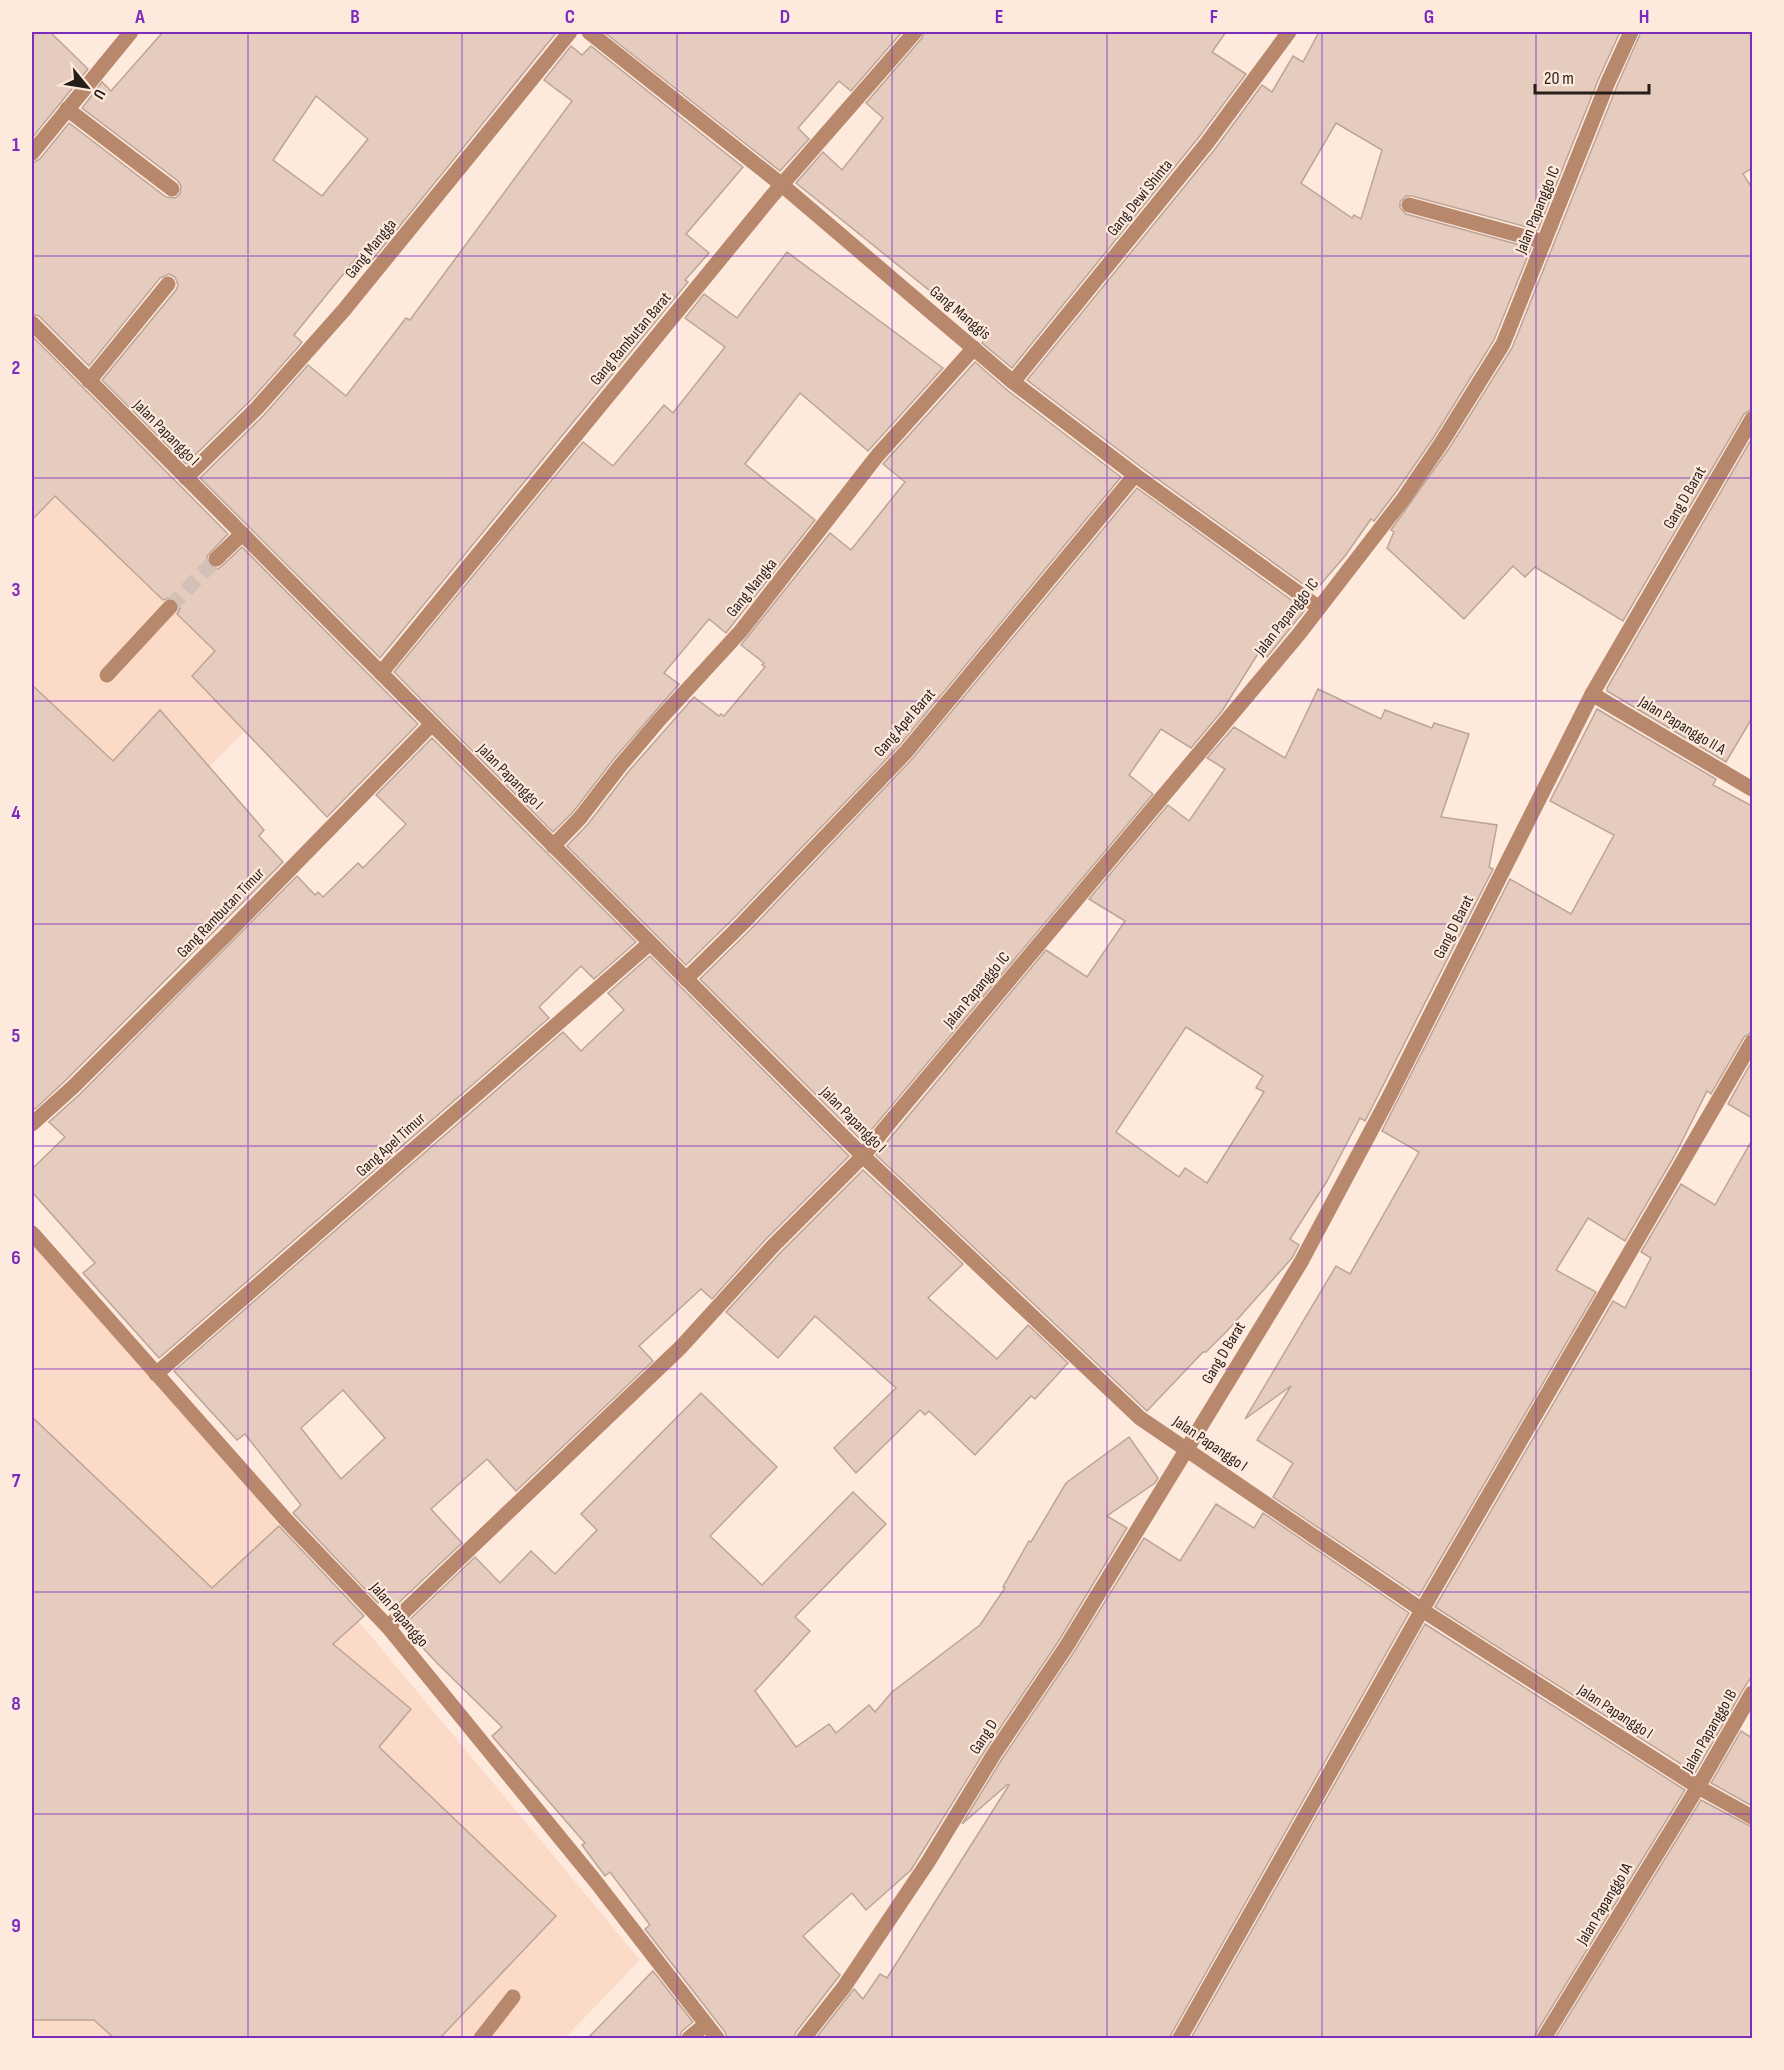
<svg xmlns="http://www.w3.org/2000/svg" width="1784" height="2070" viewBox="0 0 1784 2070" font-family="'Sofia Sans Condensed',sans-serif">
	<style>
		.built { fill: #fbdac7 }
		.building { fill: #e5ccbe; stroke: #bca496; stroke-width: 1.5; fill-rule: evenodd }
		.lines { fill: none; stroke-linecap: round; stroke-linejoin: round }
		.minor-tunnel { stroke: #d3c0b6; stroke-width: 15; stroke-dasharray: 15 8; stroke-linecap: butt }
		.minor { stroke: #b8886d; stroke-width: 15 }
		.grid { fill: none; stroke: #7b2cbf; stroke-width: 1.5; stroke-opacity: 0.55 }
		.labels { text-anchor: middle; dominant-baseline: central; stroke-width: 4.5; stroke-linejoin: round; paint-order: stroke }
		.street-label { font-size: 16px; fill: #271e19; stroke: #fee9dd }
		.neatline { fill: none; stroke: #7b2cbf; stroke-width: 2 }
		.grid-label { font-size: 20px; text-anchor: middle; font-weight: bold; fill: #7b2cbf }
	</style>
	<rect width="100%" height="100%" fill="#fee9dd"/>
	<g class="built">
		<polygon points="56,394 322,653 118,859 32,777 32,417"/>
		<polygon points="32,1228 640,1960 565,2038 32,2038"/>
	</g>
	<g class="building">
		<polygon points="32,32 50,32 88,69 32,138"/>
		<path d="M163 32H554L556 33 369 264 358 256 294 335 302 342 299 346 250 401 186 464 102 380 176 290 178 285 175 277 169 274 160 278 89 366 39 316 32 314V163L40 159 69 123 166 197 175 198 180 194 181 186 178 181 82 108 102 82 111 91ZM316 96 368 139 322 196 273 160Z"/>
		<polygon points="604,32 902,32 851,91 839,81 798,128 809,139 780,171"/>
		<polygon points="924,32 1226,32 1212,52 1246,74 1199,137 1012,368 982,343 986,336 796,183 823,152 842,170 883,118 866,103 922,38"/>
		<path d="M1319 32H1620L1599 78 1538 230 1412 196H1406L1400 202V208L1406 214 1531 248 1494 340 1434 437 1396 492 1374 521 1371 519 1345 556 1314 592 1141 467 1027 380 1215 149 1262 85 1272 92 1293 56 1303 62ZM1336 123 1382 150 1361 219 1354 215 1352 218 1301 183Z"/>
		<polygon points="1641,32 1752,32 1752,168 1743,174 1752,188 1752,409 1744,414 1623,621 1535,567 1525,577 1513,566 1464,619 1387,548 1394,532 1391,530 1450,447 1512,348 1617,86"/>
		<polygon points="571,46 582,55 591,46 743,167 686,234 709,253 685,280 688,282 380,658 200,478 264,415 308,365 346,396 406,318 410,320 572,101 544,80"/>
		<polygon points="787,252 943,368 868,451 800,393 745,464 815,520 726,633 709,619 664,673 679,684 613,760 573,812 553,832 394,672 583,442 613,466 664,405 673,413 725,347 685,318 704,294 737,318"/>
		<polygon points="32,336 228,534 207,556 207,562 209,566 218,569 222,566 242,547 418,724 327,817 192,676 215,651 177,614 180,609 177,600 172,597 163,600 55,496 32,520"/>
		<polygon points="975,362 1007,390 1121,477 899,746 736,916 686,965 567,846 588,824 628,772 694,697 719,716 721,714 724,716 765,667 762,665 764,663 741,645 830,533 851,550 905,482 883,464"/>
		<polygon points="1752,438 1752,718 1726,762 1607,691 1607,688"/>
		<polygon points="1137,488 1305,610 1267,657 1259,652 1222,711 1191,748 1161,729 1129,775 1153,794 862,1141 700,979 750,930 913,758"/>
		<polygon points="32,685 113,761 160,710 264,830 259,836 283,862 66,1080 35,1109 32,1106"/>
		<path d="M1318 689 1381 719 1385 710 1432 728 1434 723 1469 734 1441 817 1497 825 1489 867 1493 869 1365 1121 1360 1118 1327 1181 1290 1239 1299 1245 1292 1258 1227 1331 1206 1352H1203L1147 1411 876 1155 1046 950 1087 977 1125 921 1089 899 1168 805 1189 821 1225 769 1207 758 1234 727 1285 758ZM1186 1027 1263 1076 1256 1088 1264 1092 1207 1183 1185 1168 1179 1177 1116 1132Z"/>
		<polygon points="1597,709 1716,779 1713,785 1752,806 1752,1032 1744,1037 1711,1094 1707,1091 1675,1155 1625,1241 1588,1218 1556,1270 1596,1292 1419,1596 1273,1497 1293,1463 1257,1440 1291,1386 1245,1419 1336,1266 1350,1274 1419,1152 1382,1131 1510,879 1571,914 1614,835 1550,801"/>
		<polygon points="432,738 636,942 594,979 581,966 539,1007 549,1018 159,1358 83,1273 95,1263 32,1192 32,1169 65,1137 49,1122 80,1094 297,876 315,895 318,892 323,897 358,863 363,868 406,824 376,795"/>
		<path d="M650 956 849 1156 766 1239 712 1299 701 1289 639 1346 653 1361 516 1491 487 1459 431 1509 462 1543 390 1611 381 1600 378 1603 293 1513 301 1505 245 1434 237 1440 174 1371 563 1032 581 1051 624 1010 608 993ZM343 1390 385 1438 341 1479 301 1428Z"/>
		<polygon points="1752,1061 1752,1118 1728,1104"/>
		<polygon points="1752,1140 1752,1676 1744,1688 1695,1773 1435,1607 1613,1301 1625,1308 1651,1258 1641,1252 1681,1184 1715,1205"/>
		<polygon points="863,1170 963,1264 928,1298 997,1359 1028,1325 1068,1363 1035,1399 1031,1396 975,1455 929,1411 925,1415 920,1410 856,1473 834,1448 896,1388 815,1316 778,1358 726,1312 780,1253"/>
		<polygon points="701,1393 777,1467 710,1536 762,1585 853,1492 886,1524 795,1617 810,1631 755,1691 796,1747 829,1724 836,1733 869,1705 875,1712 892,1692 980,1625 1005,1588 1003,1587 1029,1541 1031,1542 1066,1483 1129,1437 1158,1478 1155,1483 1107,1516 1127,1528 1058,1642 986,1749 911,1870 866,1910 852,1893 803,1936 840,1975 796,2032 794,2038 727,2038 725,2032 645,1929 650,1925 610,1872 605,1876 582,1845 585,1843 492,1736 502,1727 436,1662 403,1626 475,1557 500,1583 531,1551 555,1574 597,1530 581,1514"/>
		<polygon points="32,1417 212,1588 279,1526 364,1616 333,1644 411,1709 379,1747 556,1916 440,2038 114,2038 94,2020 32,2020"/>
		<polygon points="1216,1504 1254,1528 1263,1513 1409,1613 1172,2033 1170,2038 816,2038 854,1989 863,1999 880,1974 887,1978 1009,1785 1008,1784 962,1824 1002,1759 1074,1652 1144,1538 1180,1561"/>
		<polygon points="1425,1624 1685,1790 1536,2033 1534,2038 1191,2038"/>
		<polygon points="1741,1731 1752,1738 1752,1806 1711,1783"/>
		<polygon points="1701,1800 1752,1827 1752,2038 1555,2038"/>
		<polygon points="653,1971 693,2022 682,2031 679,2038 588,2038"/>
	</g>
	<g class="lines">
		<polyline class="minor-tunnel" points="170,607 216,559"/>
		<g class="minor">
			<polyline points="589,32 782,185 1013,382 1135,475 1318,607"/>
			<polyline points="67,109 172,189"/>
			<polyline points="32,153 131,32"/>
			<polyline points="1409,205 1544,242"/>
			<polyline points="32,323 863,1156 1140,1418 1422,1610 1698,1787 1752,1817"/>
			<polyline points="89,381 168,284"/>
			<polyline points="1013,382 1207,143 1289,32"/>
			<polyline points="186,478 257,408 344,310 570,32"/>
			<polyline points="216,559 242,534"/>
			<polyline points="381,673 771,197 915,32"/>
			<polyline points="107,675 170,607"/>
			<polyline points="1592,694 1752,789"/>
			<polyline points="553,846 580,818 620,766 660,719 740,632 877,456 974,348"/>
			<polyline points="686,979 743,923 906,752 1135,475"/>
			<polyline points="32,1124 73,1087 226,935 432,724"/>
			<polyline points="32,1233 287,1521 388,1627 596,1882 717,2038"/>
			<polyline points="156,1374 650,943"/>
			<polyline points="388,1627 681,1347 773,1246 863,1156 885,1128 1299,634 1404,498 1442,442 1503,344 1608,82 1631,32"/>
			<polyline points="481,2038 513,1997"/>
			<polyline points="689,2038 706,2024"/>
			<polyline points="804,2038 844,1987 928,1862 994,1754 1066,1647 1301,1262 1388,1099 1592,694 1752,419"/>
			<polyline points="1180,2038 1422,1610 1752,1042"/>
			<polyline points="1544,2038 1698,1787 1752,1693"/>
		</g>
	</g>
	<path class="grid" d="M248 32V2038M462 32V2038M677 32V2038M892 32V2038M1107 32V2038M1322 32V2038M1536 32V2038M32 256H1752M32 478H1752M32 701H1752M32 924H1752M32 1146H1752M32 1369H1752M32 1592H1752M32 1814H1752"/>
	<g class="labels">
		<g class="street-label">
			<text transform="translate(1140 198) rotate(-51)">Gang Dewi Shinta</text>
			<text transform="translate(1538 210) rotate(-68)">Jalan Papanggo IC</text>
			<text transform="translate(371 249) rotate(-51)">Gang Mangga</text>
			<text transform="translate(960 313) rotate(40)">Gang Manggis</text>
			<text transform="translate(631 339) rotate(-50)">Gang Rambutan Barat</text>
			<text transform="translate(166 433) rotate(45)">Jalan Papanggo I</text>
			<text transform="translate(1685 498) rotate(-60)">Gang D Barat</text>
			<text transform="translate(752 588) rotate(-51)">Gang Nangka</text>
			<text transform="translate(1287 617) rotate(-52)">Jalan Papanggo IC</text>
			<text transform="translate(905 723) rotate(-49)">Gang Apel Barat</text>
			<text transform="translate(1682 726) rotate(31)">Jalan Papanggo II A</text>
			<text transform="translate(510 777) rotate(45)">Jalan Papanggo I</text>
			<text transform="translate(221 913) rotate(-46)">Gang Rambutan Timur</text>
			<text transform="translate(1454 927) rotate(-63)">Gang D Barat</text>
			<text transform="translate(977 990) rotate(-50)">Jalan Papanggo IC</text>
			<text transform="translate(853 1120) rotate(45)">Jalan Papanggo I</text>
			<text transform="translate(391 1145) rotate(-42)">Gang Apel Timur</text>
			<text transform="translate(1224 1353) rotate(-59)">Gang D Barat</text>
			<text transform="translate(1210 1444) rotate(34)">Jalan Papanggo I</text>
			<text transform="translate(399 1615) rotate(49)">Jalan Papanggo</text>
			<text transform="translate(1615 1712) rotate(33)">Jalan Papanggo I</text>
			<text transform="translate(1710 1731) rotate(-60)">Jalan Papanggo IB</text>
			<text transform="translate(984 1737) rotate(-57)">Gang D</text>
			<text transform="translate(1605 1904) rotate(-59)">Jalan Papanggo IA</text>
		</g>
	</g>
	<rect width="1784" height="2070" fill="none" stroke="#fee9dd" stroke-width="66"/>
	<g transform="translate(87 87) rotate(120)" stroke="#fee9dd" stroke-width="4.5" paint-order="stroke">
	<path d="M0-4.5L10 22L0 15L-10 22Z" fill="#271e19"/>
	<text y="-9" font-size="16" font-weight="bold" text-anchor="middle" fill="#271e19">U</text>
	</g>
	<path d="M1535 84v9h114v-9" fill="none" stroke="#271e19" stroke-width="3"/>
	<text x="1544" y="84" font-size="18" fill="#271e19" stroke="#fee9dd" stroke-width="4.5" paint-order="stroke">20 m</text>
	<rect x="33" y="33" width="1718" height="2004" class="neatline"/>
	<g class="grid-label">
		<text x="140" y="23">A</text>
		<text x="355" y="23">B</text>
		<text x="570" y="23">C</text>
		<text x="785" y="23">D</text>
		<text x="999" y="23">E</text>
		<text x="1214" y="23">F</text>
		<text x="1429" y="23">G</text>
		<text x="1644" y="23">H</text>
		<text x="16" y="151">1</text>
		<text x="16" y="374">2</text>
		<text x="16" y="596">3</text>
		<text x="16" y="819">4</text>
		<text x="16" y="1042">5</text>
		<text x="16" y="1264">6</text>
		<text x="16" y="1487">7</text>
		<text x="16" y="1710">8</text>
		<text x="16" y="1932">9</text>
	</g>
</svg>
